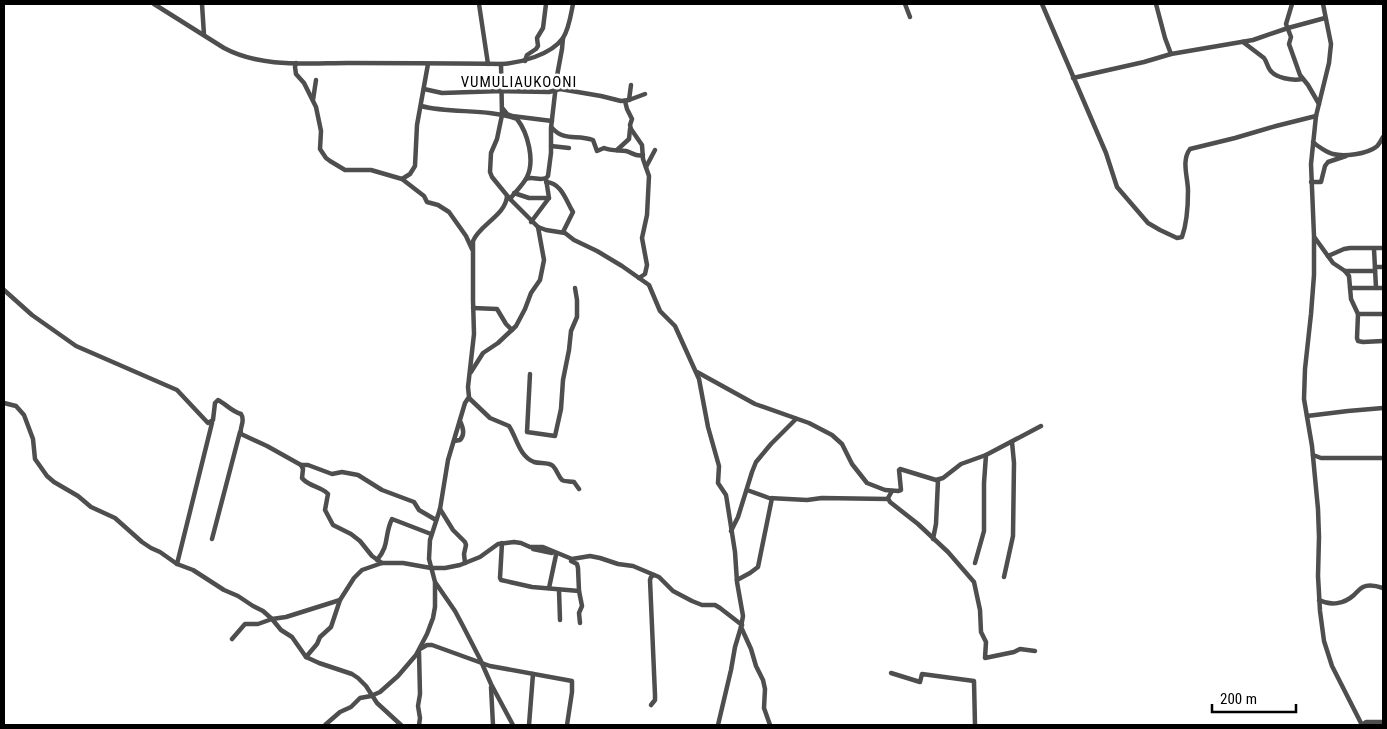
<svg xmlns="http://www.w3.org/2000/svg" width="1387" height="729" viewBox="0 0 1387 729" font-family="'Roboto Condensed',sans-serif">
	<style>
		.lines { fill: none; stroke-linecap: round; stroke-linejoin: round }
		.minor { stroke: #4e4e4e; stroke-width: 4.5 }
		.labels { text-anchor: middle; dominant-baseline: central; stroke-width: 5; stroke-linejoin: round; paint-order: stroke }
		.quarter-label { font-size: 15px; letter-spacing: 1px; fill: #000; stroke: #fff }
	</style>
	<rect width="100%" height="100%" fill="#fff"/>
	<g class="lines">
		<g class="minor">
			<path d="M154 4 224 48C261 68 308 63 348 63 399 63 450 63 501 64 520 63 551 55 563 38 569 29 571 14 573 4"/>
			<polyline points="202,4 204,35"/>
			<polyline points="479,4 488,64"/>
			<polyline points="905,4 910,17"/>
			<path d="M1042 4 1106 153 1117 187 1148 223 1160 230 1177 238 1182 237C1187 223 1188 206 1188 191 1188 177 1181 161 1190 149L1235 138 1276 126 1316 116"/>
			<polyline points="1156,4 1165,38 1171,54"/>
			<polyline points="1292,4 1286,24 1291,37 1289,44 1300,75 1308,85 1319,104"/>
			<polyline points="1323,4 1331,44 1329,63 1316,116 1311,164 1314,236 1314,275 1311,314 1305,369 1304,399 1312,446 1318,509 1319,537 1318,576 1320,611 1324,641 1332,666 1362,725"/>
			<path d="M1243 42 1264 58C1267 62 1267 66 1270 70 1275 78 1293 81 1302 79"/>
			<polyline points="525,61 527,55 536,49 538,46 537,38 543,28 546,4"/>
			<polyline points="296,63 295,67 296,74 304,83 316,107 321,131 320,149 326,158 330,161 345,170 371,170 402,179 410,174 415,166 417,125 428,64"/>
			<polyline points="501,64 502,115 497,139 491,153 490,172 492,177 510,199 538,227 546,230 565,233 574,240 597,251 622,266 649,285 660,311 675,326 699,379 708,427 719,466 718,483 726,495 727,501 735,552 737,582 743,616 741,627 735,647 731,670 718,725"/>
			<polyline points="1073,78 1144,62 1171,54 1253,40 1288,28 1325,18"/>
			<polyline points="424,89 442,93 502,91 549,92 560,89 601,96 621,101 629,100 645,94"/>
			<polyline points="313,100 316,80"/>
			<polyline points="629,100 631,85"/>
			<polyline points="625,101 627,109 632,119 630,125 631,129 642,145 643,159 649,176 647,215 642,238 647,265 645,274 639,278"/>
			<path d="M421 106C452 114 487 108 517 119 528 133 535 161 527 177 523 185 515 192 510 199"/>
			<polyline points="503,109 507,114 512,116 552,121"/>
			<path d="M552 128C565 142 576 134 593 140L597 151 604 148C611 151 619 150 626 151 633 153 636 157 643 155"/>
			<path d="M1313 142C1317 146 1328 153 1333 154 1344 157 1367 154 1376 147 1379 145 1381 140 1383 137"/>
			<polyline points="551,146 569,148"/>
			<polyline points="617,150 629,139 630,129"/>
			<polyline points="646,167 655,150"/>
			<polyline points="402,179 424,196 427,202 438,205 449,212 466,236 472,249"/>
			<path d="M526 179C533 176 539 181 546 178L548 176 551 153V128L557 76 562 49 563 38"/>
			<path d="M546 182C562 183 566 201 573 212L563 232"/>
			<polyline points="1311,182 1321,182 1325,166 1328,162 1346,156"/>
			<polyline points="514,193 529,198 549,198"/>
			<path d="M507 196C506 215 479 225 473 241V300L474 334 468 387 469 397 465 403 448 460 440 509 430 540 429 559 435 582 455 611 463 626 480 659 491 684 513 725"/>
			<polyline points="531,222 549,198 546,179"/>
			<polyline points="1315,238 1333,263 1345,271 1349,276 1351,299 1358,314 1357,338 1358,341 1363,342 1383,341"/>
			<polyline points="1374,249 1376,288"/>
			<polyline points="1328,256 1344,249 1350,248 1383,248"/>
			<polyline points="1375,267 1383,267"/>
			<polyline points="1345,271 1375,271"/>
			<polyline points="1350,288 1383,288"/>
			<path d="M4 290 32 315 76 346 177 390 208 423 213 420 215 403 218 400C226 404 231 411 241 414 246 421 239 427 241 434L267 446 301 465 303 469 302 478C309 487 321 486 328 494L325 510 333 525 351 534 360 541 372 556 382 563"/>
			<polyline points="473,308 497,309 506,324 512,330"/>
			<polyline points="1358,314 1383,314"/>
			<polyline points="471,372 483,353 498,343 516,326 525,309 531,293 540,280 544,260 538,227"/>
			<polyline points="697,372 755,404 809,423 832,435 842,444 852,464 867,483 885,490 898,491 901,490 899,470 900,469 936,480 943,478 961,464 986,455 1041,426"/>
			<polyline points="530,374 527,432 555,436 561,409 563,380 569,350 571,331 577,317 577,300 575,288"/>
			<path d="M469 398 490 418 509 426C517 438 519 456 534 462 540 464 548 462 553 466 557 470 558 476 562 480 565 482 570 481 574 482L579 489"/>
			<polyline points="4,403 16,406 24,415 33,439 35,459 47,476 54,482 78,496 91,507 115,518 142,542 151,548 160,552 177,564 193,570 224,590 238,596 253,606 263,611 272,619 281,630 292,637 306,657 319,663 352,674 358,678 366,686 377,703 401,725"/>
			<polyline points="1307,416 1348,411 1383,408"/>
			<path d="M454 441 460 440C465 435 463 427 460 421"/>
			<polyline points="1313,455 1321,458 1383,458"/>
			<polyline points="301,465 308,465 332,474 342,472 358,475 382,490 414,502 419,510 436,520"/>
			<polyline points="747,490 769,498 807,500 822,498 888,499"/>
			<polyline points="892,491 888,498 890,502 918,524 948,552 974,582 980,610 981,632 986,642 985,658 1014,652 1020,649 1035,651"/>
			<polyline points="440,509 453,530 465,542 466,545 464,554 465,563"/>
			<polyline points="731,531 738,517 752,472 756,462 771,444 796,419"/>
			<polyline points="212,539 240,432"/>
			<polyline points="933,539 936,524 938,480"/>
			<polyline points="502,543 500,578 501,580 532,587 579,591"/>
			<polyline points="533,549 552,553"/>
			<path d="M377 560C390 545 384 535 392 519L431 534"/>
			<polyline points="571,561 577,564 578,568 579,591 582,606 579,613 580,623"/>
			<polyline points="975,563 984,531 984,483 986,455"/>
			<polyline points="177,564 212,423"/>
			<polyline points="1004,577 1013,536 1014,463 1012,442"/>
			<polyline points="737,580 750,573 758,567 772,498"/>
			<polyline points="549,588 556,555"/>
			<polyline points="559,590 560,620"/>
			<path d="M1319 600C1331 606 1344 604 1354 595 1357 592 1359 589 1363 587 1369 584 1377 586 1383 588"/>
			<polyline points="741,627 751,649 756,666 763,680 765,689 764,708 770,725"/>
			<polyline points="232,639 245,624 258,624 272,619 286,617 340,600"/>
			<polyline points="420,649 427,645 432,645 490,666 572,681 572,692 567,725"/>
			<polyline points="419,652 420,694 418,706 420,718 419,725"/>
			<polyline points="306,657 317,644 320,637 331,627 340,600 354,578 362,570 382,563 403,563 431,568 445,568 460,565 480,557 498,544 514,542 521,543 530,547 543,547 572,559 590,556 600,558 618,564 633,566 659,577 673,591 692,601 702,605 715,605 720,608 742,625"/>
			<polyline points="891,673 920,682 922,674 974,681 975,725"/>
			<polyline points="491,687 493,725"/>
			<polyline points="651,705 655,700 655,695 650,580 651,577 654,575"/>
			<polyline points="325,725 340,712 351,707 360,698 371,696 380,692 398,676 416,655 427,634 433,618 435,607 435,583"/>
			<polyline points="529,725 533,674"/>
			<polyline points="1362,725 1366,722 1383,722"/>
		</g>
	</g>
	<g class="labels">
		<g class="quarter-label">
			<text x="519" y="82">VUMULIAUKOONI</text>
		</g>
	</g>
	<rect width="1387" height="729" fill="none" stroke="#000000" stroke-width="10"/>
	<path d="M1212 704v8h84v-8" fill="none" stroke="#000000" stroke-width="2.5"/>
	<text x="1220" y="704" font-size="15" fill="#000000" stroke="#ffffff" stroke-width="4" paint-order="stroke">200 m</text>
</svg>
